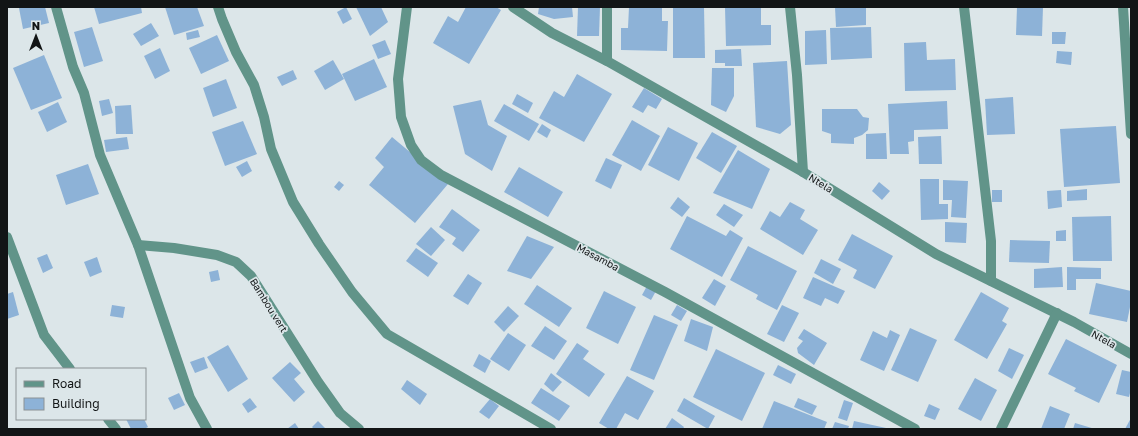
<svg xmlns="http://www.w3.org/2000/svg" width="1138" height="436" viewBox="0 0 1138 436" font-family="'Golos Text',sans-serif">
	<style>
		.building { fill: #8db2d7 }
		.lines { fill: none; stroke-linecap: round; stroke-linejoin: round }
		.minor { stroke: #619489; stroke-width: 10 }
		.labels { text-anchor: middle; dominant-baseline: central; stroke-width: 3.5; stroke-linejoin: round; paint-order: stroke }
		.street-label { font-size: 10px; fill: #121516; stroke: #dce6e9 }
	</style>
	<rect width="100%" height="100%" fill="#dce6e9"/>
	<g class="building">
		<polygon points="23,7 45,7 49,23 23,29 19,8"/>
		<polygon points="94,7 141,7 142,13 99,24"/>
		<polygon points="165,7 197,7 204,26 174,35"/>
		<polygon points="346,7 352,19 343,24 337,12"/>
		<polygon points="356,7 381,7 388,22 370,36"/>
		<polygon points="466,7 496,7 501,10 469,64 433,43 448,16 458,22"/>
		<polygon points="539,7 572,7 573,17 554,19 538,14"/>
		<polygon points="578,7 600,7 599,36 577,36"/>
		<polygon points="629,7 662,7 662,21 668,21 667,51 621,50 621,28 628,28"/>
		<polygon points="673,7 704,7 705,58 673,58"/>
		<polygon points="725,7 761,7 761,25 771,25 771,45 726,46"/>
		<polygon points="835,7 866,7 866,25 836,27"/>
		<polygon points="1017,7 1043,7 1042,36 1016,35"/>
		<polygon points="151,23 159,36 141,46 133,34"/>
		<polygon points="92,27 103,61 84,67 74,32"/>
		<polygon points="871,27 872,58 831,60 830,28"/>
		<polygon points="198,30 200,37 187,40 186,33"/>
		<polygon points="826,30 827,64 805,65 805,31"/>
		<polygon points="1052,32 1066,32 1065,44 1052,44"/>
		<polygon points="217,35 229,61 201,74 189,48"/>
		<polygon points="385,40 391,54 378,59 372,45"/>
		<polygon points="926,42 927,60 955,59 956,90 905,91 904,43"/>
		<polygon points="160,48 170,71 155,79 144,56"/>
		<polygon points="741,49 742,66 725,66 725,63 715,63 715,50"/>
		<polygon points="1057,51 1072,52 1071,65 1056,63"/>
		<polygon points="44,55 62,98 31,110 13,68"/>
		<polygon points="374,59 387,87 355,101 342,74"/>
		<polygon points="333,60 344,79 325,90 314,71"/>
		<polygon points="787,61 791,125 780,134 756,127 753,63"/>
		<polygon points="712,68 734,68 734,96 726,112 711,105"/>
		<polygon points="293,70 297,79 282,86 277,77"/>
		<polygon points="577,74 612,94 584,142 539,118 554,91 564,97"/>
		<polygon points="226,79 237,108 213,117 203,88"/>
		<polygon points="644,88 662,99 656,109 648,105 643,113 632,107"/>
		<polygon points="517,94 533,103 528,113 512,104"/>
		<polygon points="1013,97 1015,134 987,135 985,99"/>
		<polygon points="109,99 113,113 102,116 99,101"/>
		<polygon points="481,100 488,125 507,136 492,171 465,154 453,106"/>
		<polygon points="947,101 948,129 914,130 914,141 908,142 909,154 890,154 888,104"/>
		<polygon points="58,102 67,122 47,132 38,112"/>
		<polygon points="504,104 539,124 529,141 494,121"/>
		<polygon points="131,105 133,134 116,134 115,106"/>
		<polygon points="822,109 857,109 863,117 869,118 868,130 862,135 854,138 854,144 831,143 831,134 822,131"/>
		<polygon points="632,120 660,136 641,171 612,155"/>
		<polygon points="243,121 257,154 225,166 212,132"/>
		<polygon points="542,124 551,130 547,138 537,132"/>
		<polygon points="1116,126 1120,183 1064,187 1060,129"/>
		<polygon points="668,127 698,143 679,181 648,165"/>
		<polygon points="712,132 737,146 721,173 696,158"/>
		<polygon points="886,133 887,159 866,159 866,134"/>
		<polygon points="941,136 942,164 919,164 918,137"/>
		<polygon points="127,137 129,149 106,152 104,140"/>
		<polygon points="392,137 448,184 415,223 369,185 384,167 375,158"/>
		<polygon points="738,150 770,169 752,209 713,193"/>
		<polygon points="606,158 622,165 611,189 595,181"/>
		<polygon points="247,161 252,171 242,177 236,167"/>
		<polygon points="88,164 99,194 66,205 56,175"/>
		<polygon points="519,167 563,192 548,217 504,192"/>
		<polygon points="920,179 939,179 939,204 948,204 948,219 921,220"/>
		<polygon points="943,180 968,181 966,218 951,217 952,200 943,200"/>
		<polygon points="339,181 344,185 339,191 334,187"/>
		<polygon points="879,182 890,191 882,200 872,191"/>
		<polygon points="1087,189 1087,200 1067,201 1067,191"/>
		<rect x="992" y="190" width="10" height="12"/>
		<polygon points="1061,190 1062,207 1048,209 1047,191"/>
		<polygon points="678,197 690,207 682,217 670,208"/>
		<polygon points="790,202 805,210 800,219 818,230 803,255 760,229 770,211 780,217"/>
		<polygon points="724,204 743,215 734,227 716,215"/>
		<polygon points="452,209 480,230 463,252 452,244 456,238 439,227"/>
		<polygon points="687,216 726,236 730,230 743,238 722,277 670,249"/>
		<polygon points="1111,216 1112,261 1073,261 1072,217"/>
		<polygon points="945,222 967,223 966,243 945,242"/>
		<polygon points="431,227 445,240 431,256 416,244"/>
		<polygon points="1066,230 1066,241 1056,241 1056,231"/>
		<polygon points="852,234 893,256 875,289 853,278 857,270 838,260"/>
		<polygon points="527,236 554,247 531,279 507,271"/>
		<polygon points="1010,240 1050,241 1049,263 1009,262"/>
		<polygon points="748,246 797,271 777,310 756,299 758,295 730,280"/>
		<polygon points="416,248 438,263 428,277 406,261"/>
		<polygon points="47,254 53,268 43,273 37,258"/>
		<polygon points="97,257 102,272 90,277 84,262"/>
		<polygon points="821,259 841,269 833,284 814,273"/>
		<polygon points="1062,267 1063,287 1034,288 1034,269"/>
		<polygon points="1067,267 1101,268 1101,279 1076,279 1076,290 1067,290"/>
		<polygon points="218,270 220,280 211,282 209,272"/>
		<polygon points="468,274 482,283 468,305 453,296"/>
		<polygon points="813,277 845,291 838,304 825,298 821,306 803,298"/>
		<polygon points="714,279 726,286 715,306 702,298"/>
		<polygon points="1096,283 1131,291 1131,302 1127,322 1089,314"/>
		<polygon points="537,285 572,308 559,327 524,304"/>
		<polygon points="647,286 656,291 651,300 642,295"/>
		<polygon points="604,291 636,307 618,344 586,328"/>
		<polygon points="13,292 19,315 7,319 7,294"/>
		<polygon points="981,292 1009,308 1002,321 1007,324 987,359 954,340"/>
		<polygon points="112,305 125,307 123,318 110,316"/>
		<polygon points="677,305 687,311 681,321 671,315"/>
		<polygon points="782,305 799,313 784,342 767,334"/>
		<polygon points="508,306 519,316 504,332 494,322"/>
		<polygon points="654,315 678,325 654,380 630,370"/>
		<polygon points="691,319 713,327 707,351 684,341"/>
		<polygon points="545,326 567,341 554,360 531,346"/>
		<polygon points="910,328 937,340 918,382 891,370"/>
		<polygon points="804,329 827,343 814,365 798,353 797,348 803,341 798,338"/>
		<polygon points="890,330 900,335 884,371 860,360 873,331 887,338"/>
		<polygon points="508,333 526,345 509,371 490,359"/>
		<polygon points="1066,339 1117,365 1099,403 1074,391 1076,388 1048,374"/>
		<polygon points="577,343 589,351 583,359 605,374 589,397 556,374"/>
		<polygon points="228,345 248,379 228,392 207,357"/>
		<polygon points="1009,348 1024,355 1012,379 998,371"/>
		<polygon points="716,349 765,373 742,421 693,397"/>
		<polygon points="479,354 491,361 485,373 473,366"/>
		<polygon points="204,357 208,368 195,373 190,362"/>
		<polygon points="290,362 301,373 294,379 305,392 294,402 272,378"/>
		<polygon points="778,365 796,374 791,384 773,375"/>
		<polygon points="1122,370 1131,372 1131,389 1129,397 1116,394"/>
		<polygon points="551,373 562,382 553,392 544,384"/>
		<polygon points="627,376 654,391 638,420 625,413 616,429 609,429 599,423"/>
		<polygon points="975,378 997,390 981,421 958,409"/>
		<polygon points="407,380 427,394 420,405 401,389"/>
		<polygon points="541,388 570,406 559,421 531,403"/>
		<polygon points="179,393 185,405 174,410 168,398"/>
		<polygon points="250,398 257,407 248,413 242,404"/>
		<polygon points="684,398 715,416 708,429 677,411"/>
		<polygon points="798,398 817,406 812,415 794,407"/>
		<polygon points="490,399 499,406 489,419 479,412"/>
		<polygon points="844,400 853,403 847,421 838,418"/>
		<polygon points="774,401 827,422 824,429 762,429"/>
		<polygon points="929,404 940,409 935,420 924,416"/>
		<polygon points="1050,406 1070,414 1064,429 1041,429"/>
		<polygon points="672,418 684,427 683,429 665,429"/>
		<polygon points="1131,418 1131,429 1125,429"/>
		<polygon points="126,419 144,419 148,427 144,429 131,429"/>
		<polygon points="318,421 326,429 314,429 312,427"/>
		<polygon points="854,421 886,428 885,429 852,429"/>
		<polygon points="835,422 849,426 848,429 832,429"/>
		<polygon points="295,423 299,429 287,429"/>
		<polygon points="1075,423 1095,429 1073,429"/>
	</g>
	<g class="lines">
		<g class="minor">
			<polyline points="56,7 73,67 84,93 100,155 138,245 190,398 207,429"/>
			<polyline points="218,7 222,19 236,52 254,85 264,117 271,149 293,202 319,244 352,292 387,334 551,429"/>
			<polyline points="407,7 398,79 401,117 411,145 421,160 441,175 665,292 915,429"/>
			<polyline points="513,7 552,33 607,61 803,172 936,254 1074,322 1131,354"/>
			<polyline points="607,7 607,61"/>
			<polyline points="790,7 797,75 803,172"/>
			<polyline points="964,7 991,241 991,281"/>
			<polyline points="1123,7 1131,134"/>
			<polyline points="7,237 44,335 70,369"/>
			<polyline points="138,245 174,248 217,255 236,262 251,276 318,382 340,413 359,429"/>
			<polyline points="108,419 116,429"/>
			<polyline points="1001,429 1057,313"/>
		</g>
	</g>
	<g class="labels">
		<g class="street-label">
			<text transform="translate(821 183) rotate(32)">Ntela</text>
			<text transform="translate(598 257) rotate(28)">Masamba</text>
			<text transform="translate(269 305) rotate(58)">Bambou vert</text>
			<text transform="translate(1104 339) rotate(29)">Ntela</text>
		</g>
	</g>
	<rect width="1138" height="436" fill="none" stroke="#121516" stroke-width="16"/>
	<rect x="16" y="368" width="130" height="52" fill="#dce6e9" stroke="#8b9295"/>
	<rect x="24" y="381" width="20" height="6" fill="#619489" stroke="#8b9295"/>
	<text x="52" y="388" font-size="12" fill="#121516">Road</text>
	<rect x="24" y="398" width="20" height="12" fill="#8db2d7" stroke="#8b9295"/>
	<text x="52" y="408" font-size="12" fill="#121516">Building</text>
	<g transform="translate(36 36)" stroke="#dce6e9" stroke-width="3" paint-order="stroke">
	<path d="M0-3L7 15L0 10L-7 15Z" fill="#121516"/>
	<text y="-6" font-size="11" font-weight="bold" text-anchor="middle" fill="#121516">N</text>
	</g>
</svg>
